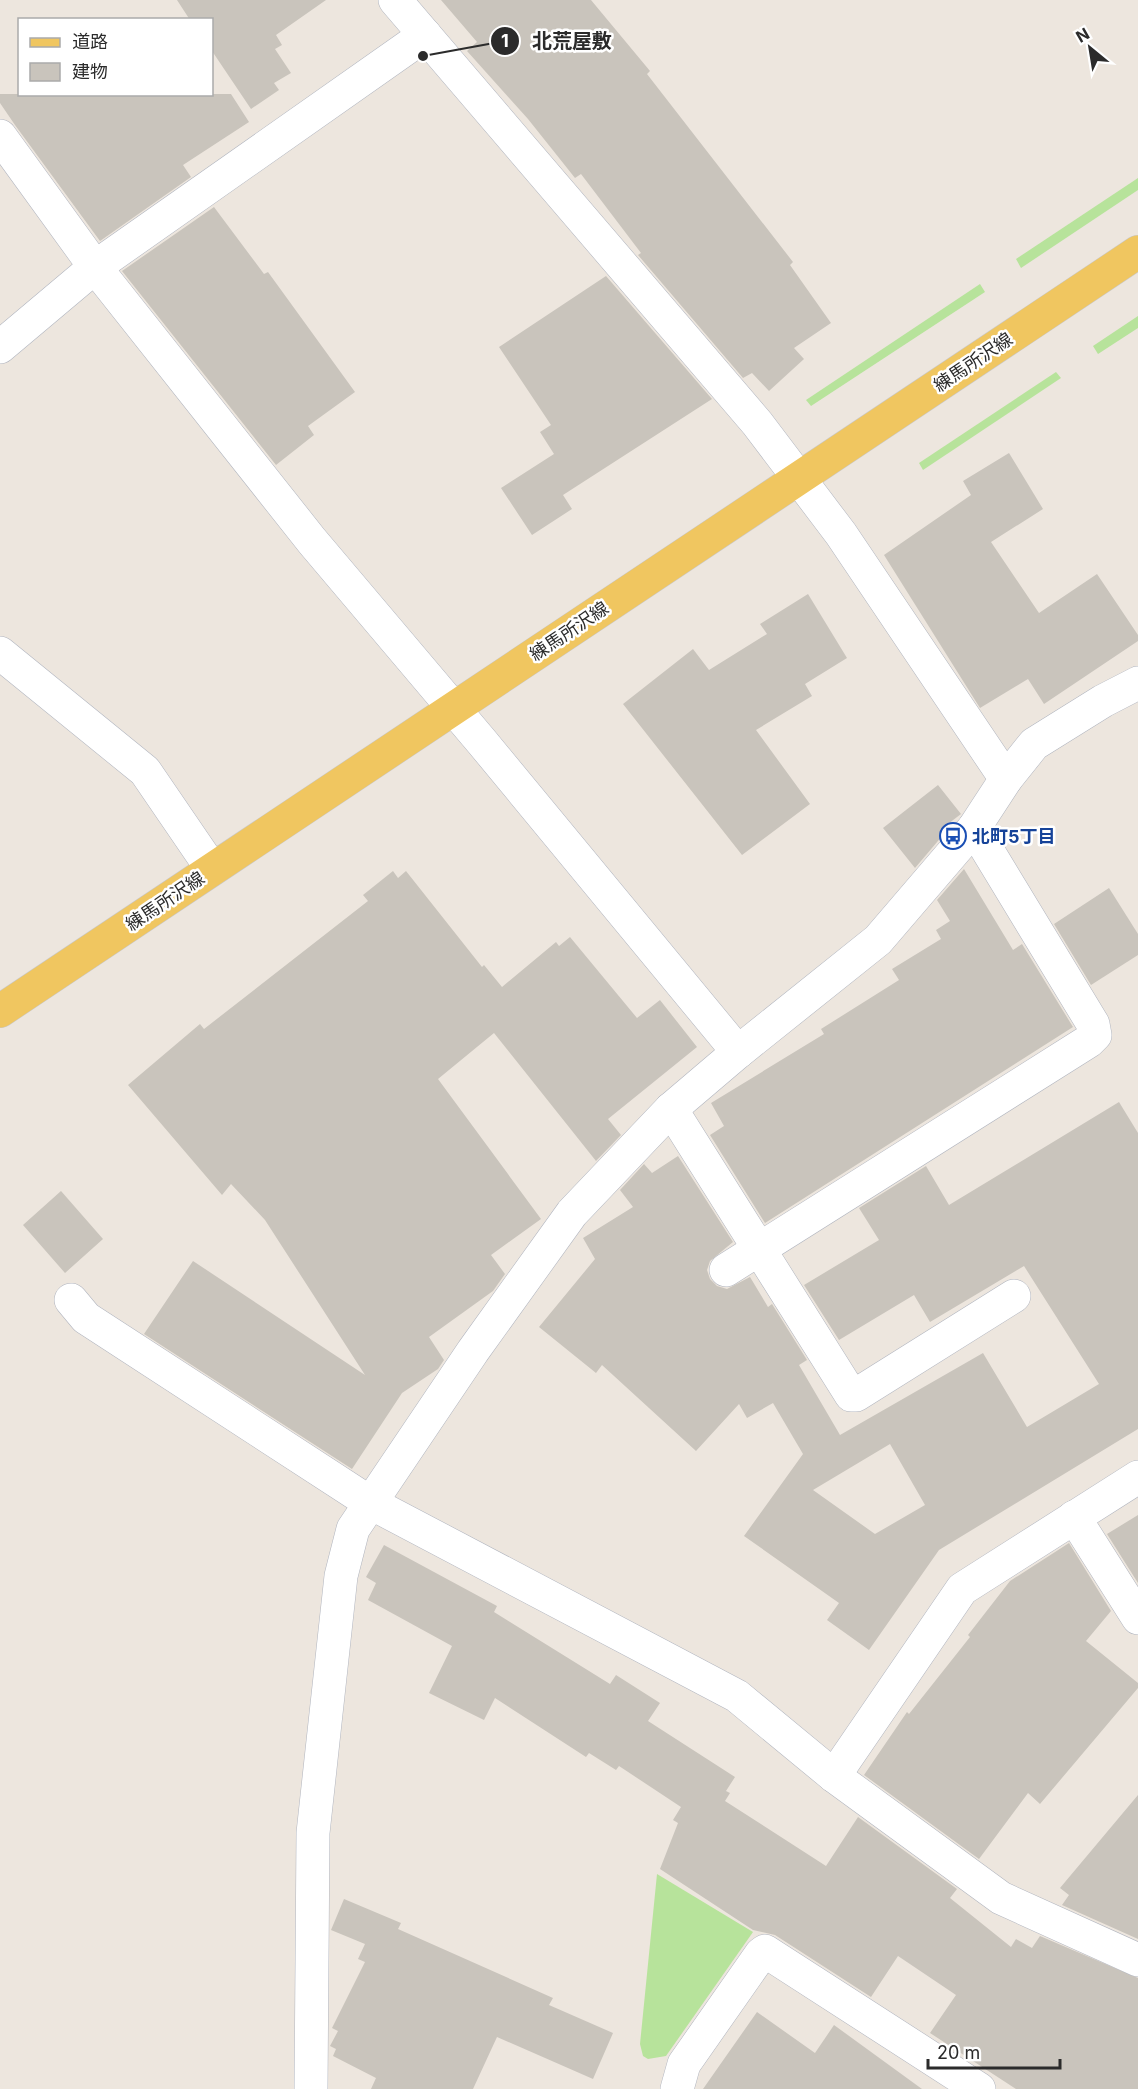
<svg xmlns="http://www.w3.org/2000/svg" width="1138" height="2089" viewBox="0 0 1138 2089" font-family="Inter,'Noto Sans JP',sans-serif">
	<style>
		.grass { fill: #b7e39b }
		.building { fill: #c9c4bc; fill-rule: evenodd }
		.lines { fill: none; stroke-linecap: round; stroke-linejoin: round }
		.street-casing { stroke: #b1b5bf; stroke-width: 34 }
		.primary-casing { stroke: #c8c8c8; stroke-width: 34 }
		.street { stroke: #fff; stroke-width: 33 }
		.primary { stroke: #f0c660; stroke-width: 33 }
		.labels { text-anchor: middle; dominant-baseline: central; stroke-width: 5; stroke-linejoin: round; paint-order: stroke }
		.street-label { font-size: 18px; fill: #2b2b2b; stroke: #fff }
		.transit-label { font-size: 18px; font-weight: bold; fill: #164399; stroke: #fff; text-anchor: start }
		.leader { fill: none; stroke: #2b2b2b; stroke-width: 2 }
		.callout-dot { fill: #2b2b2b; stroke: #fff; stroke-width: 2 }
		.mark-label { font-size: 18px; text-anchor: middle; font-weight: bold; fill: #fff }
		.callout-label { font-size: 20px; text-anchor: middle; font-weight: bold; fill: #2b2b2b; stroke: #fff; stroke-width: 5; stroke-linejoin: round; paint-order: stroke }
	</style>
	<rect width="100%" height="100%" fill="#ede6de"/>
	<g class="grass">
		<polygon points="1138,178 1138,190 1021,268 1016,259"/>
		<polygon points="980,284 985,292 811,406 806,400"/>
		<polygon points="1138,316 1138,328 1098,354 1093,346"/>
		<polygon points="1056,372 1061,378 923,470 919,463"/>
		<polygon points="657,1874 753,1932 666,2056 648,2059 643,2056 640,2044"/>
	</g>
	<g class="building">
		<polygon points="177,0 326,0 276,35 282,45 275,49 291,73 274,83 279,90 251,109 212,51 212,20 190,20"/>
		<polygon points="441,0 591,0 650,71 647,74 793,262 790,265 831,323 794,348 804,359 769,391 752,373 743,378 638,255 641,253 581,174 575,178 528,119 467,51 477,42"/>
		<polygon points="0,94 231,94 249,122 183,165 191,177 100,241 15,125 0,103"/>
		<polygon points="214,207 264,274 268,272 355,392 308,426 314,435 276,465 122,271"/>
		<polygon points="606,276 712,399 563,495 572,509 532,535 501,488 554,454 540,432 551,425 499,347"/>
		<polygon points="1009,453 1043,509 991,542 1039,613 1097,574 1138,635 1138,641 1044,704 1028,679 980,708 884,555 971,495 963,481"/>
		<polygon points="808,594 847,658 805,684 812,696 756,730 810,804 742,855 623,704 693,649 709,670 767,634 760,624"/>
		<polygon points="938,785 961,814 940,830 943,835 915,868 883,828"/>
		<polygon points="964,869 1013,950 1022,944 1073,1027 765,1223 710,1135 724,1126 711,1103 824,1034 821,1029 899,980 892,969 941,939 936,930 950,921 937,900"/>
		<polygon points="393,871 398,878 406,871 482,967 484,965 502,987 556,942 559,946 570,937 637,1018 660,1000 697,1047 608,1119 621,1135 596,1161 494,1033 438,1079 541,1219 491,1255 505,1274 493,1291 429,1337 444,1360 438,1369 402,1393 352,1469 144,1334 193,1261 365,1375 265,1220 231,1184 222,1195 128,1085 200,1024 204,1029 368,901 363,895"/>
		<polygon points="1109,888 1138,934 1138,955 1091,985 1054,924"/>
		<path d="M1119 1102 1138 1133V1429L939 1550 869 1650 827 1620 839 1603 744 1536 803 1454 773 1403 747 1418 739 1404 696 1451 602 1365 596 1373 539 1327 595 1259 583 1238 633 1207 620 1190 644 1164 652 1173 678 1156 733 1242 710 1261 707 1270 710 1279 717 1286 727 1289 750 1277 768 1307 772 1304 807 1360 799 1365 840 1435 983 1353 1027 1427 1099 1384 1024 1266 930 1322 914 1295 839 1340 804 1285 879 1240 859 1208 926 1166 949 1205ZM890 1444 925 1505 875 1534 813 1490Z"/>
		<polygon points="61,1191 103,1239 65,1273 23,1225"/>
		<polygon points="1138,1515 1138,1583 1107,1534"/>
		<polygon points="1069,1543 1111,1611 1086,1641 1138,1683 1138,1688 1040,1804 1028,1793 979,1859 864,1775 907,1712 909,1714 970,1637 968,1635 1010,1581"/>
		<polygon points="384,1545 497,1606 494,1612 610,1684 616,1675 660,1703 648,1721 735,1777 726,1791 730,1793 725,1801 826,1866 858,1817 957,1889 950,1898 1011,1947 1016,1939 1032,1948 1040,1936 1138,1978 1138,2089 1016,2089 930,2033 956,1995 898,1956 871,1997 775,1935 753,1930 660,1869 678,1823 673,1820 681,1807 619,1766 616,1770 589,1753 586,1757 495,1698 484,1720 429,1693 452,1646 368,1600 376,1583 366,1577"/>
		<polygon points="1138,1795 1138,1939 1062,1905 1069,1895 1060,1888"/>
		<polygon points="344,1899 401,1923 398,1929 553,1998 549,2005 613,2033 593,2079 497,2037 473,2089 371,2089 376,2078 333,2056 336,2049 330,2046 338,2031 332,2028 365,1962 358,1959 365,1944 331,1930"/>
		<polygon points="757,2012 815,2053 834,2025 922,2089 703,2089"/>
	</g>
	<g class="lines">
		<defs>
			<g id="street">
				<polyline points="395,0 757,423 841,534 1006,779"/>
				<polyline points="425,35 95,267 312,541 482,742 738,1052"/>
				<polyline points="0,136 95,267 0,347"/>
				<polyline points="0,653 145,771 212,869"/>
				<polyline points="671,1109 851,1395 856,1395 1014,1296"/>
				<polyline points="726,1270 1089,1041 1095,1035 1093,1024 974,828"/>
				<polyline points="71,1300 86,1318 369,1502 737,1696 834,1776 1001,1898 1138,1960"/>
				<polyline points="1074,1517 1138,1618"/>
				<polyline points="834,1776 962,1589 1138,1477"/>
				<polyline points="311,2089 313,1833 341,1576 353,1529 473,1351 572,1213 671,1109 738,1052 878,940 974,828 1006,779 1034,744 1103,701 1138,683"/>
				<polyline points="677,2089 684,2064 761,1954 765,1951 979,2089"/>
			</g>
			<polyline id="primary" points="0,1011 1138,252"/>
		</defs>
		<use href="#street" class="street-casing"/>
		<use href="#primary" class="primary-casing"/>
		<use href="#street" class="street"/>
		<use href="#primary" class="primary"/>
	</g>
	<defs>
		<symbol id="bus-ring" viewBox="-11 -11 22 22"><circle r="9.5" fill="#fff" stroke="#1a4fb4" stroke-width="1.5"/><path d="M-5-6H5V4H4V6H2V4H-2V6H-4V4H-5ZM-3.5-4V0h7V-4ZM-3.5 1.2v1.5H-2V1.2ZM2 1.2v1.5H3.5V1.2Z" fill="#1a4fb4"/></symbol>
	</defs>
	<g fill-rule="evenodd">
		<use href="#bus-ring" x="938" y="821" width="30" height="30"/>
	</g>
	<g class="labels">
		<g class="street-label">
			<text transform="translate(973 362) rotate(-34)">練馬所沢線</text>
			<text transform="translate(569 631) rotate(-34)">練馬所沢線</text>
			<text transform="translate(165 901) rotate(-34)">練馬所沢線</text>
		</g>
		<g class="transit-label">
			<text x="972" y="836">北町5丁目</text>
		</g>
	</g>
	<path class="leader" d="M423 56L505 41"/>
	<g class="callout-dot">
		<circle cx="423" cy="56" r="6"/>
		<circle cx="505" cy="41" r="15"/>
	</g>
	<g class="mark-label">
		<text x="505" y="47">1</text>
	</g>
	<g class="callout-label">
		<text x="572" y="48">北荒屋敷</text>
	</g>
	<rect x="18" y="18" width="195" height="78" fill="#ffffff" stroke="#aaaaaa" stroke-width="1.5"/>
	<rect x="30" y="38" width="30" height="9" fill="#f0c660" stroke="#aaaaaa" stroke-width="1.5"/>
	<text x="72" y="48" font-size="18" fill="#2b2b2b">道路</text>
	<rect x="30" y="63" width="30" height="18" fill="#c9c4bc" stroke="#aaaaaa" stroke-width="1.5"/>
	<text x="72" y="78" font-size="18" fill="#2b2b2b">建物</text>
	<g transform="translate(1090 48) rotate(330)" stroke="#ffffff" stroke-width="4.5" paint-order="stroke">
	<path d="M0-4.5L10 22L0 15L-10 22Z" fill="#2b2b2b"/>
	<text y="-9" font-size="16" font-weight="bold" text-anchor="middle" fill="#2b2b2b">N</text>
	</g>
	<path d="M928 2059v9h132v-9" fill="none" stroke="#2b2b2b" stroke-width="3"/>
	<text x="937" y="2059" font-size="18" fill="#2b2b2b" stroke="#ffffff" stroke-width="4.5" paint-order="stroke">20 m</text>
</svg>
